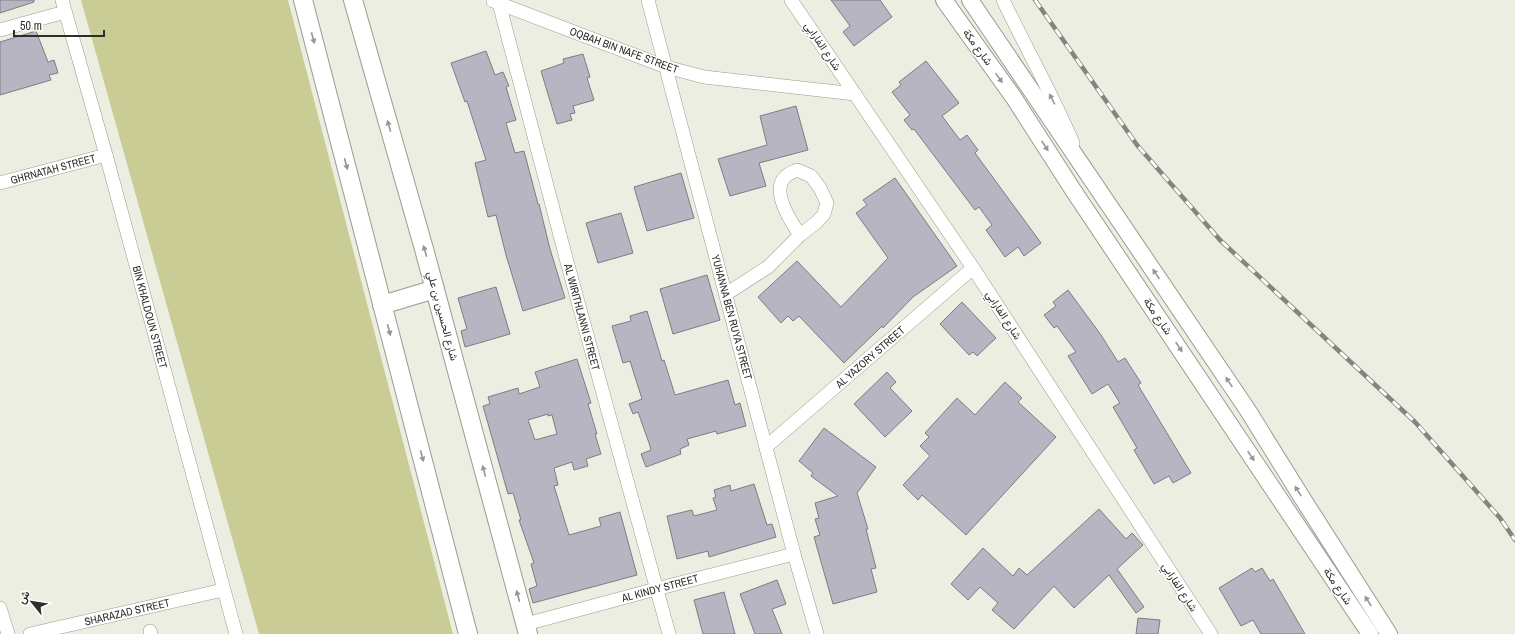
<svg xmlns="http://www.w3.org/2000/svg" width="1515" height="634" viewBox="0 0 1515 634" font-family="'Archivo Narrow',Vazirmatn,sans-serif">
	<style>
		.green { fill: #c9cc95 }
		.building { fill: #b6b5c1; stroke: #7d7c87; fill-rule: evenodd }
		.lines { fill: none; stroke-linecap: round; stroke-linejoin: round }
		.minor-casing { stroke: #9a9b8f; stroke-width: 14 }
		.major-casing { stroke: #9a9b8f; stroke-width: 18 }
		.highway-casing { stroke: #9a9b8f; stroke-width: 20 }
		.minor { stroke: #fff; stroke-width: 13 }
		.major { stroke: #fff; stroke-width: 16 }
		.highway { stroke: #fff; stroke-width: 18 }
		.rail-casing { stroke: #84857d; stroke-width: 4.5 }
		.rail { stroke: #fff; stroke-width: 3; stroke-dasharray: 9; stroke-linecap: butt }
		.oneway { fill: #969694 }
		.labels { text-anchor: middle; dominant-baseline: central; stroke-width: 3; stroke-linejoin: round; paint-order: stroke }
		.street-label { font-size: 11px; fill: #2d2e29; stroke: #fff }
	</style>
	<rect width="100%" height="100%" fill="#edeee2"/>
	<polygon class="green" points="81,0 288,0 453,634 259,634"/>
	<g class="building">
		<polygon points="0,0 34,0 34,2 0,13"/>
		<polygon points="831,0 880,0 892,17 854,46 843,32 850,26"/>
		<polygon points="36,31 48,62 54,60 58,73 49,75 51,80 0,95 0,42"/>
		<polygon points="486,51 495,75 503,72 509,86 506,87 516,120 506,123 515,153 524,151 538,204 539,204 550,249 565,298 523,311 506,255 496,215 488,217 475,163 486,160 467,101 465,102 451,63"/>
		<polygon points="583,54 590,77 587,78 594,100 573,106 575,113 570,114 572,120 557,124 541,71 564,63 563,59"/>
		<polygon points="926,61 959,103 942,116 960,140 967,135 978,150 975,153 1041,243 1024,256 1018,247 1005,257 986,230 992,225 979,207 975,210 914,129 912,130 904,120 910,115 892,92 901,85 899,82"/>
		<polygon points="796,106 808,150 759,163 766,186 730,196 718,159 767,145 760,116"/>
		<polygon points="681,173 694,218 647,231 634,187"/>
		<polygon points="895,178 957,266 913,297 883,328 882,326 844,363 799,316 793,321 788,316 781,323 758,297 797,261 841,307 888,258 856,213 867,205 863,200"/>
		<polygon points="621,213 633,253 598,263 586,223"/>
		<polygon points="707,275 720,320 673,334 660,289"/>
		<polygon points="496,287 510,334 465,347 461,331 467,329 458,298"/>
		<polygon points="1068,290 1101,335 1118,362 1125,358 1141,383 1138,385 1191,473 1173,483 1169,476 1154,484 1134,450 1137,448 1113,407 1120,403 1108,384 1092,394 1068,356 1076,352 1057,326 1054,328 1044,315 1056,306 1053,302"/>
		<polygon points="962,302 996,338 977,356 973,352 969,355 940,324"/>
		<polygon points="647,311 662,361 664,360 675,395 728,380 735,405 740,403 746,426 717,434 716,431 687,439 689,445 680,449 681,454 646,467 641,454 651,450 649,443 638,412 633,414 629,404 642,399 630,361 623,363 612,326 631,321 630,316"/>
		<path d="M577 359 591 403 588 404 597 434H595L601 454 586 459 588 466 574 470 572 462 554 468 558 485 554 486 569 535 601 526 599 518 620 512 637 575 533 603 529 589 537 586 531 564 534 563 519 520H521L513 493 508 494 483 406 490 404 488 397 518 388 519 394 540 387 535 372ZM548 414V416L552 415 557 434 535 440 528 420Z"/>
		<polygon points="887,372 896,382 890,388 912,411 885,437 854,404"/>
		<polygon points="1005,382 1022,398 1018,402 1056,437 966,535 922,495 918,500 903,485 930,456 920,446 929,437 925,433 957,398 975,415"/>
		<polygon points="824,428 876,467 857,493 868,529 866,529 876,568 871,569 877,592 833,604 814,537 820,535 815,519 819,518 815,503 838,496 811,476 813,473 799,461"/>
		<polygon points="754,484 767,525 772,524 776,537 709,557 708,551 677,559 667,516 692,510 694,516 717,510 713,498 716,497 714,490 730,485 731,491"/>
		<polygon points="1099,509 1126,539 1132,533 1143,545 1117,569 1144,607 1136,613 1109,575 1074,608 1054,586 1014,629 992,610 998,603 980,587 968,600 951,584 983,548 1013,576 1019,568 1027,575"/>
		<polygon points="1252,568 1255,572 1262,568 1270,581 1273,579 1305,634 1261,634 1253,620 1241,626 1219,588"/>
		<polygon points="777,580 786,604 772,609 782,634 755,634 740,594"/>
		<polygon points="724,592 735,634 703,634 694,600"/>
		<polygon points="1138,618 1160,620 1158,634 1136,634"/>
	</g>
	<g class="lines">
		<defs>
			<g id="minor">
				<polyline points="62,0 106,155 236,634"/>
				<polyline points="500,0 499,3 566,258 669,634"/>
				<polyline points="648,0 794,554 817,634"/>
				<polyline points="791,0 973,268 1211,634"/>
				<path d="M1003 0C1026 48 1052 94 1073 143"/>
				<polyline points="493,1 666,67 704,77 855,94"/>
				<polyline points="0,30 65,12"/>
				<polyline points="0,183 106,155"/>
				<path d="M726 294 768 267 800 235 817 222 824 214 827 203 820 188 811 176 797 170C793 172 789 173 786 176 770 190 791 222 800 235"/>
				<polyline points="767,446 973,268"/>
				<polyline points="0,608 8,634"/>
				<polyline points="526,624 656,589 794,554"/>
				<polyline points="150,631 151,634"/>
				<polyline points="30,634 223,590"/>
			</g>
			<g id="major">
				<polyline points="944,0 1014,98 1073,190 1370,634"/>
				<polyline points="970,0 1247,409 1301,496 1389,634"/>
			</g>
			<g id="highway">
				<polyline points="303,0 468,634"/>
				<polyline points="353,0 424,249 528,634"/>
				<polyline points="382,305 435,289"/>
			</g>
		</defs>
		<use href="#minor" class="minor-casing"/>
		<use href="#major" class="major-casing"/>
		<use href="#highway" class="highway-casing"/>
		<use href="#minor" class="minor"/>
		<use href="#major" class="major"/>
		<use href="#highway" class="highway"/>
		<defs>
			<polyline id="rail" points="1035,0 1137,145 1220,240 1415,422 1500,518 1515,540"/>
		</defs>
		<use href="#rail" class="rail-casing"/>
		<use href="#rail" class="rail"/>
	</g>
	<defs><path id="oneway-solid" d="M-6-.8H1V-3.2L6.5 0L1 3.2V.8H-6Z"/></defs>
	<g class="oneway">
		<use href="#oneway-solid" transform="translate(313 38) rotate(75)"/>
		<use href="#oneway-solid" transform="translate(999 78) rotate(54)"/>
		<use href="#oneway-solid" transform="translate(1052 99) rotate(-118)"/>
		<use href="#oneway-solid" transform="translate(389 126) rotate(-106)"/>
		<use href="#oneway-solid" transform="translate(1045 146) rotate(57)"/>
		<use href="#oneway-solid" transform="translate(346 164) rotate(75)"/>
		<use href="#oneway-solid" transform="translate(425 251) rotate(-106)"/>
		<use href="#oneway-solid" transform="translate(1156 274) rotate(-124)"/>
		<use href="#oneway-solid" transform="translate(389 330) rotate(75)"/>
		<use href="#oneway-solid" transform="translate(1179 347) rotate(56)"/>
		<use href="#oneway-solid" transform="translate(1229 382) rotate(-124)"/>
		<use href="#oneway-solid" transform="translate(422 456) rotate(75)"/>
		<use href="#oneway-solid" transform="translate(1251 456) rotate(56)"/>
		<use href="#oneway-solid" transform="translate(484 471) rotate(-105)"/>
		<use href="#oneway-solid" transform="translate(1298 491) rotate(-122)"/>
		<use href="#oneway-solid" transform="translate(518 596) rotate(-105)"/>
		<use href="#oneway-solid" transform="translate(1368 601) rotate(-123)"/>
	</g>
	<g class="labels">
		<g class="street-label">
			<text transform="translate(823 46) rotate(56)">شارع الفارابي</text>
			<text transform="translate(978 47) rotate(54)">شارع مكة</text>
			<text transform="translate(624 50) rotate(20)">OQBAH BIN NAFE STREET</text>
			<text transform="translate(53 169) rotate(-15)">GHRNATAH STREET</text>
			<text transform="translate(1004 315) rotate(57)">شارع الفارابي</text>
			<text transform="translate(443 316) rotate(75)">شارع الحسين بن علي</text>
			<text transform="translate(1158 316) rotate(56)">شارع مكة</text>
			<text transform="translate(150 317) rotate(75)">BIN KHALDOUN STREET</text>
			<text transform="translate(582 317) rotate(75)">AL WIRITHLANNI STREET</text>
			<text transform="translate(732 317) rotate(75)">YUHANNA BEN RUYA STREET</text>
			<text transform="translate(870 357) rotate(-41)">AL YAZORY STREET</text>
			<text transform="translate(1338 586) rotate(56)">شارع مكة</text>
			<text transform="translate(1180 587) rotate(57)">شارع الفارابي</text>
			<text transform="translate(660 588) rotate(-15)">AL KINDY STREET</text>
			<text transform="translate(127 612) rotate(-13)">SHARAZAD STREET</text>
		</g>
	</g>
	<g transform="translate(32 602) rotate(300)" stroke="#ffffff" stroke-width="3" paint-order="stroke">
	<path d="M0-3L7 15L0 10L-7 15Z" fill="#2d2e29"/>
	<text y="-6" font-size="11" font-weight="bold" text-anchor="middle" fill="#2d2e29">ش</text>
	</g>
	<path d="M14 30v6h90v-6" fill="none" stroke="#2d2e29" stroke-width="2"/>
	<text x="20" y="30" font-size="12" fill="#2d2e29" stroke="#ffffff" stroke-width="3" paint-order="stroke">50 m</text>
</svg>
